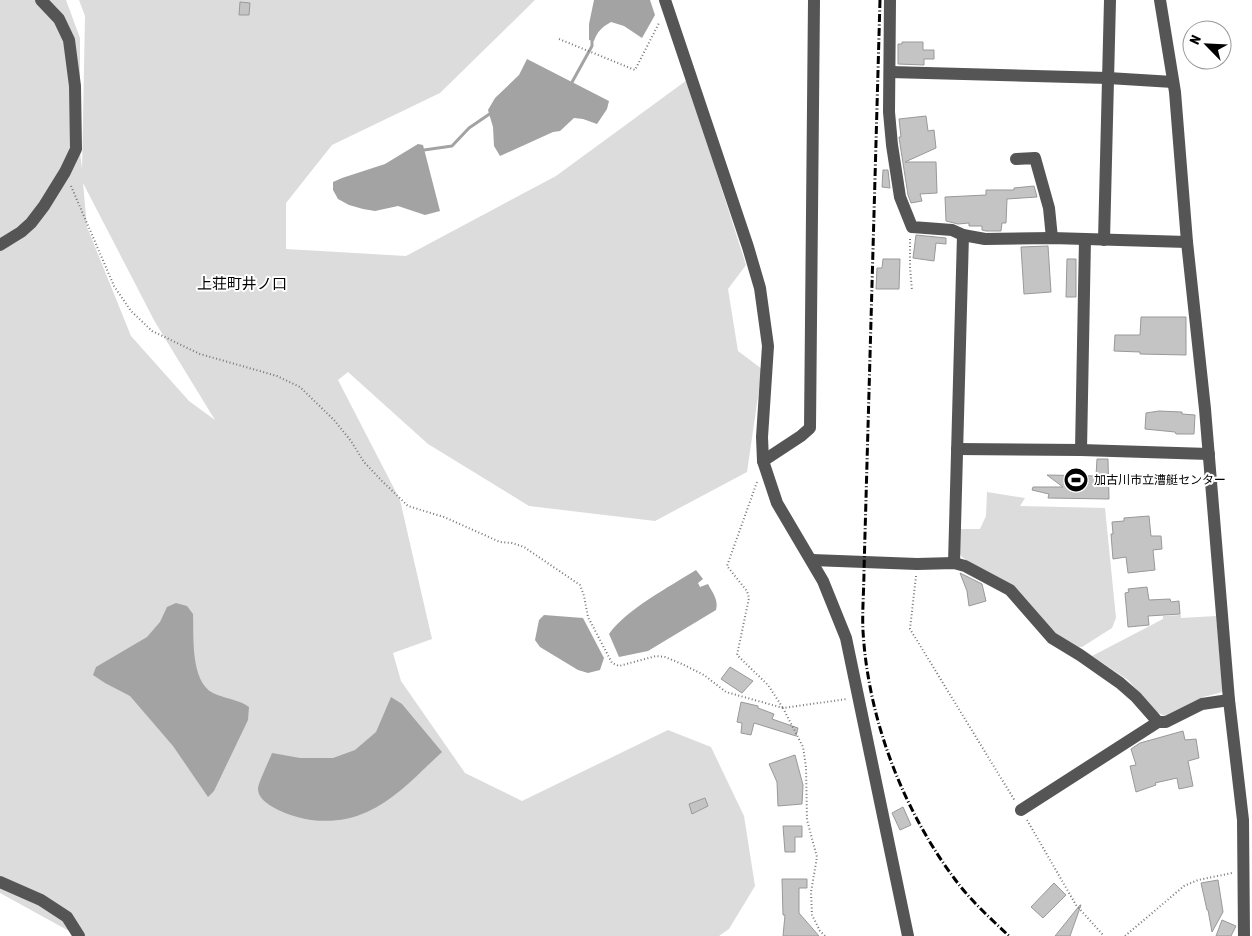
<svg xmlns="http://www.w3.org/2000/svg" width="1252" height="936" viewBox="0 0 1252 936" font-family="'Asap Condensed','Noto Sans JP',sans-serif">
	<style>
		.green { fill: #dcdcdc; fill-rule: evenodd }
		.water { fill: #a3a3a3 }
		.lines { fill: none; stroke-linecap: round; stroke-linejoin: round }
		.stream { stroke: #a3a3a3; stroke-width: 3 }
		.building { fill: #c4c4c4; stroke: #999 }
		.path { stroke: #777; stroke-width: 2; stroke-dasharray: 1 2.5; stroke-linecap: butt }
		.minor { stroke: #555; stroke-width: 12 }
		.rail { stroke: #000; stroke-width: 3; stroke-dasharray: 8 2.5 1 2.5; stroke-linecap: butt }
		.labels { text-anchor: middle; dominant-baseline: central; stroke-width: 4; stroke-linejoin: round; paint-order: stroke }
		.poi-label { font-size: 12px; fill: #000; stroke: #fff; text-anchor: start }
		.quarter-label { font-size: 15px; fill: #000; stroke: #fff }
	</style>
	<rect width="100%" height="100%" fill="#fff"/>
	<g class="green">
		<path d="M0 0H66L80 38V152L82 169 85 16 79 0H535L440 93 332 145 286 203V249L406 256 556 176 687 80 746 265 728 289 738 351 762 369 747 472 655 521 529 506 428 444 348 372 338 380 400 500 432 639 393 653 401 681 465 773 522 801 668 730 711 747 744 816 755 886 729 929 719 936H72L69 931 0 893ZM83 183 155 322 215 420 189 401 131 336 87 227Z"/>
		<polygon points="987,492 1025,498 1020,506 1105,508 1116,618 1112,628 1082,647 1078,647 1061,639 961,556 959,552 958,529 980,529 986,516"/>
		<polygon points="1181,615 1181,618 1216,616 1223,692 1203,697 1167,717 1156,712 1128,680 1092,656 1163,619 1163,616"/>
	</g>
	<g class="water">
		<path d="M594 0H650L655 15 642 38 624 26 611 22C602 27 597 32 594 41L589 40V24Z"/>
		<polygon points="527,59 609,101 607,109 597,124 583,119 574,118 560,131 553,132 500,156 494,146 493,127 488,110 495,98 519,75"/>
		<polygon points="418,144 423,145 440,211 425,215 398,206 375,211 363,209 349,205 338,199 333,190 333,182 342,178 385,164"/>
		<path d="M696 570 703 579 698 583 700 587 708 584C712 592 719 600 716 610L648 651 619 657 609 634C627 609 669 587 696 570Z"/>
		<path d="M176 603 187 606 193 614C194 636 190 681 213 693 225 699 238 699 249 707L248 720 214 791 208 797 173 746 130 696 105 683 93 675 96 667 147 637 160 622 167 607Z"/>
		<polygon points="544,615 583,618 604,658 600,670 588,673 578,670 540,647 535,640 539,620"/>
		<path d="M391 697 402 704 442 752C419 773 396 799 367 812 336 826 300 823 271 806 265 802 258 797 258 789 258 783 269 761 272 753L300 758H333L355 750 376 732Z"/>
	</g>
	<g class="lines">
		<g class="stream">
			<polyline points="570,84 571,84 592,46 592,37"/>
			<polyline points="424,150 452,146 469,128 491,113"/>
		</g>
	</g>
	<g class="building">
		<polygon points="240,2 250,3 249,15 239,15"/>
		<polygon points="902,42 923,42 923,50 934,50 934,59 924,59 924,65 898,64 898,44 902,44"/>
		<polygon points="926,116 928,131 934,130 936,148 905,162 936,162 937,193 920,194 922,201 911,203 908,195 900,144 899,137 901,137 899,119"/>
		<polygon points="883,170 888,170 890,188 882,187"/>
		<polygon points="1034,186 1037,197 1007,199 1006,223 1002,223 1001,231 986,231 982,230 982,226 969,226 969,223 958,224 946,221 945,197 986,195 986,190 1014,190 1014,188"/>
		<polygon points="916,235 946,238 946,244 936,243 934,261 913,258"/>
		<polygon points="1048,246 1051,292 1024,294 1021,247"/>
		<polygon points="883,259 900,259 899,289 876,289 877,268 882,268"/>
		<polygon points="1067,259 1076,259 1076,297 1066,297"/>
		<polygon points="1141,317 1186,317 1186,355 1140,354 1140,352 1114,351 1115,335 1140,335"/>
		<polygon points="1159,411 1182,412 1182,414 1195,415 1194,434 1176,434 1175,432 1145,429 1146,413"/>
		<polygon points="1097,459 1108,459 1109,499 1048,498 1049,494 1032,490 1033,487 1063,487 1047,475 1096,476"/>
		<polygon points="1149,516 1151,536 1161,536 1162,549 1153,550 1155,570 1128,573 1126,557 1113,559 1111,534 1113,534 1112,522 1124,521 1124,518"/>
		<polygon points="960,573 982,584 986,601 969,606 967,591"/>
		<polygon points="1147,587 1149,600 1170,599 1171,602 1179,601 1180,614 1148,616 1149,625 1128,627 1125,593 1129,592 1128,589"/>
		<polygon points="730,667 753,681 742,693 721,679"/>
		<polygon points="741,702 758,706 758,708 774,714 772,719 798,728 796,736 754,723 751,735 741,733 742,723 737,722"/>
		<polygon points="1183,731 1185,740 1196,739 1199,758 1188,761 1193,786 1179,789 1177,778 1155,783 1156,785 1136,792 1130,766 1136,765 1131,749 1140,743"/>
		<polygon points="795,755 803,785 802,804 778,806 777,782 769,764"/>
		<polygon points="705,798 708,806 692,814 689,804"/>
		<polygon points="903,807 911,825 900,830 892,813"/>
		<polygon points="783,826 802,826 802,837 795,837 795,852 785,852"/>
		<polygon points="782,879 807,879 807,888 799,888 799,913 819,936 783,936 785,915 783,915"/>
		<polygon points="1218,880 1223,912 1212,932 1208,910 1207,910 1201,883"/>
		<polygon points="1054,883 1066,895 1043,918 1031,907"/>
		<polygon points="1080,905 1081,905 1070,936 1055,936"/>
		<polygon points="1222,920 1236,926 1231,936 1216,936"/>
	</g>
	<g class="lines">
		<g class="path">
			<polyline points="559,39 635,70 659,23"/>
			<polyline points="71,186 114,286 131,311 152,331 200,354 277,376 300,387 334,420 351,441 364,462 382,481 408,506 444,517 500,542 512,543 524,547 580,585 584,596 588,617 612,663 619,666 656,656 665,657 682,664 704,675 726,692 783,708"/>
			<polyline points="910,239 910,267 912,291"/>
			<polyline points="757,482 727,566 747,591 749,598 737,655 768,685 783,708"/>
			<polyline points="916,576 910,629 1015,801"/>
			<polyline points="1027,820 1076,905 1104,936"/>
			<polyline points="825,936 820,931 812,915 811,892 817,857 807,820 806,767 803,747 783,708 847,699"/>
			<polyline points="1125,936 1184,886 1198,880 1232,873"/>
		</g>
		<g class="minor">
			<polyline points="665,0 748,247 760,288 768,346 762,437 763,461 777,503 823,581 846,638 908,936"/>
			<polyline points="890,0 889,112 892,145 900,197 912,227 952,230 963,235 985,239 1052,238 1187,242"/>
			<polyline points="1160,0 1175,92 1187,242 1205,409 1229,700 1243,820 1244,936"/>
			<polyline points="890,72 1108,78 1173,82"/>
			<polyline points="1016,159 1035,158 1049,208 1052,238"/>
			<polyline points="1104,240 1110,0"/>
			<polyline points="0,245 21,232 31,223 44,206 65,172 76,149 75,86 69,40 59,19 41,0"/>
			<polyline points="957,449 1081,450 1209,454"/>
			<polyline points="1081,450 1085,239"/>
			<polyline points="763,461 801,436 810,428 814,0"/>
			<polyline points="812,560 917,564 954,563 965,566 1010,590 1052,638 1080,655 1120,683 1136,697 1158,722 1166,722 1202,704 1229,700"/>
			<polyline points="954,563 963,235"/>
			<polyline points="1021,810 1158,722"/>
			<polyline points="0,882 41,900 67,917 79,936"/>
		</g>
		<path class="rail" d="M880 0 864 570C864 590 862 611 863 631 868 718 902 808 954 878 969 899 990 918 1009 936"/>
	</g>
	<defs>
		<symbol id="stadium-disc" viewBox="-11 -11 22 22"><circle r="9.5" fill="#000" stroke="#fff"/><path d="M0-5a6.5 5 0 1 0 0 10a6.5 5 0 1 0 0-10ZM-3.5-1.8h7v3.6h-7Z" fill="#fff"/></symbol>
	</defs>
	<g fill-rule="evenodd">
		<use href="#stadium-disc" x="1062" y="466" width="28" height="28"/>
	</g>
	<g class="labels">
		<g class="poi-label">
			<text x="1094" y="480">加古川市立漕艇センター</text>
		</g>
		<g class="quarter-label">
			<text x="242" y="283">上荘町井ノ口</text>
		</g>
	</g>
	<g transform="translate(1207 45) rotate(294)"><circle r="24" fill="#ffffff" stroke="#999999"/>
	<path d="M0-4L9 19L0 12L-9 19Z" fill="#000000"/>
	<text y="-8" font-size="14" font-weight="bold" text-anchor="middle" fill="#000000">N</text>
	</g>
</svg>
